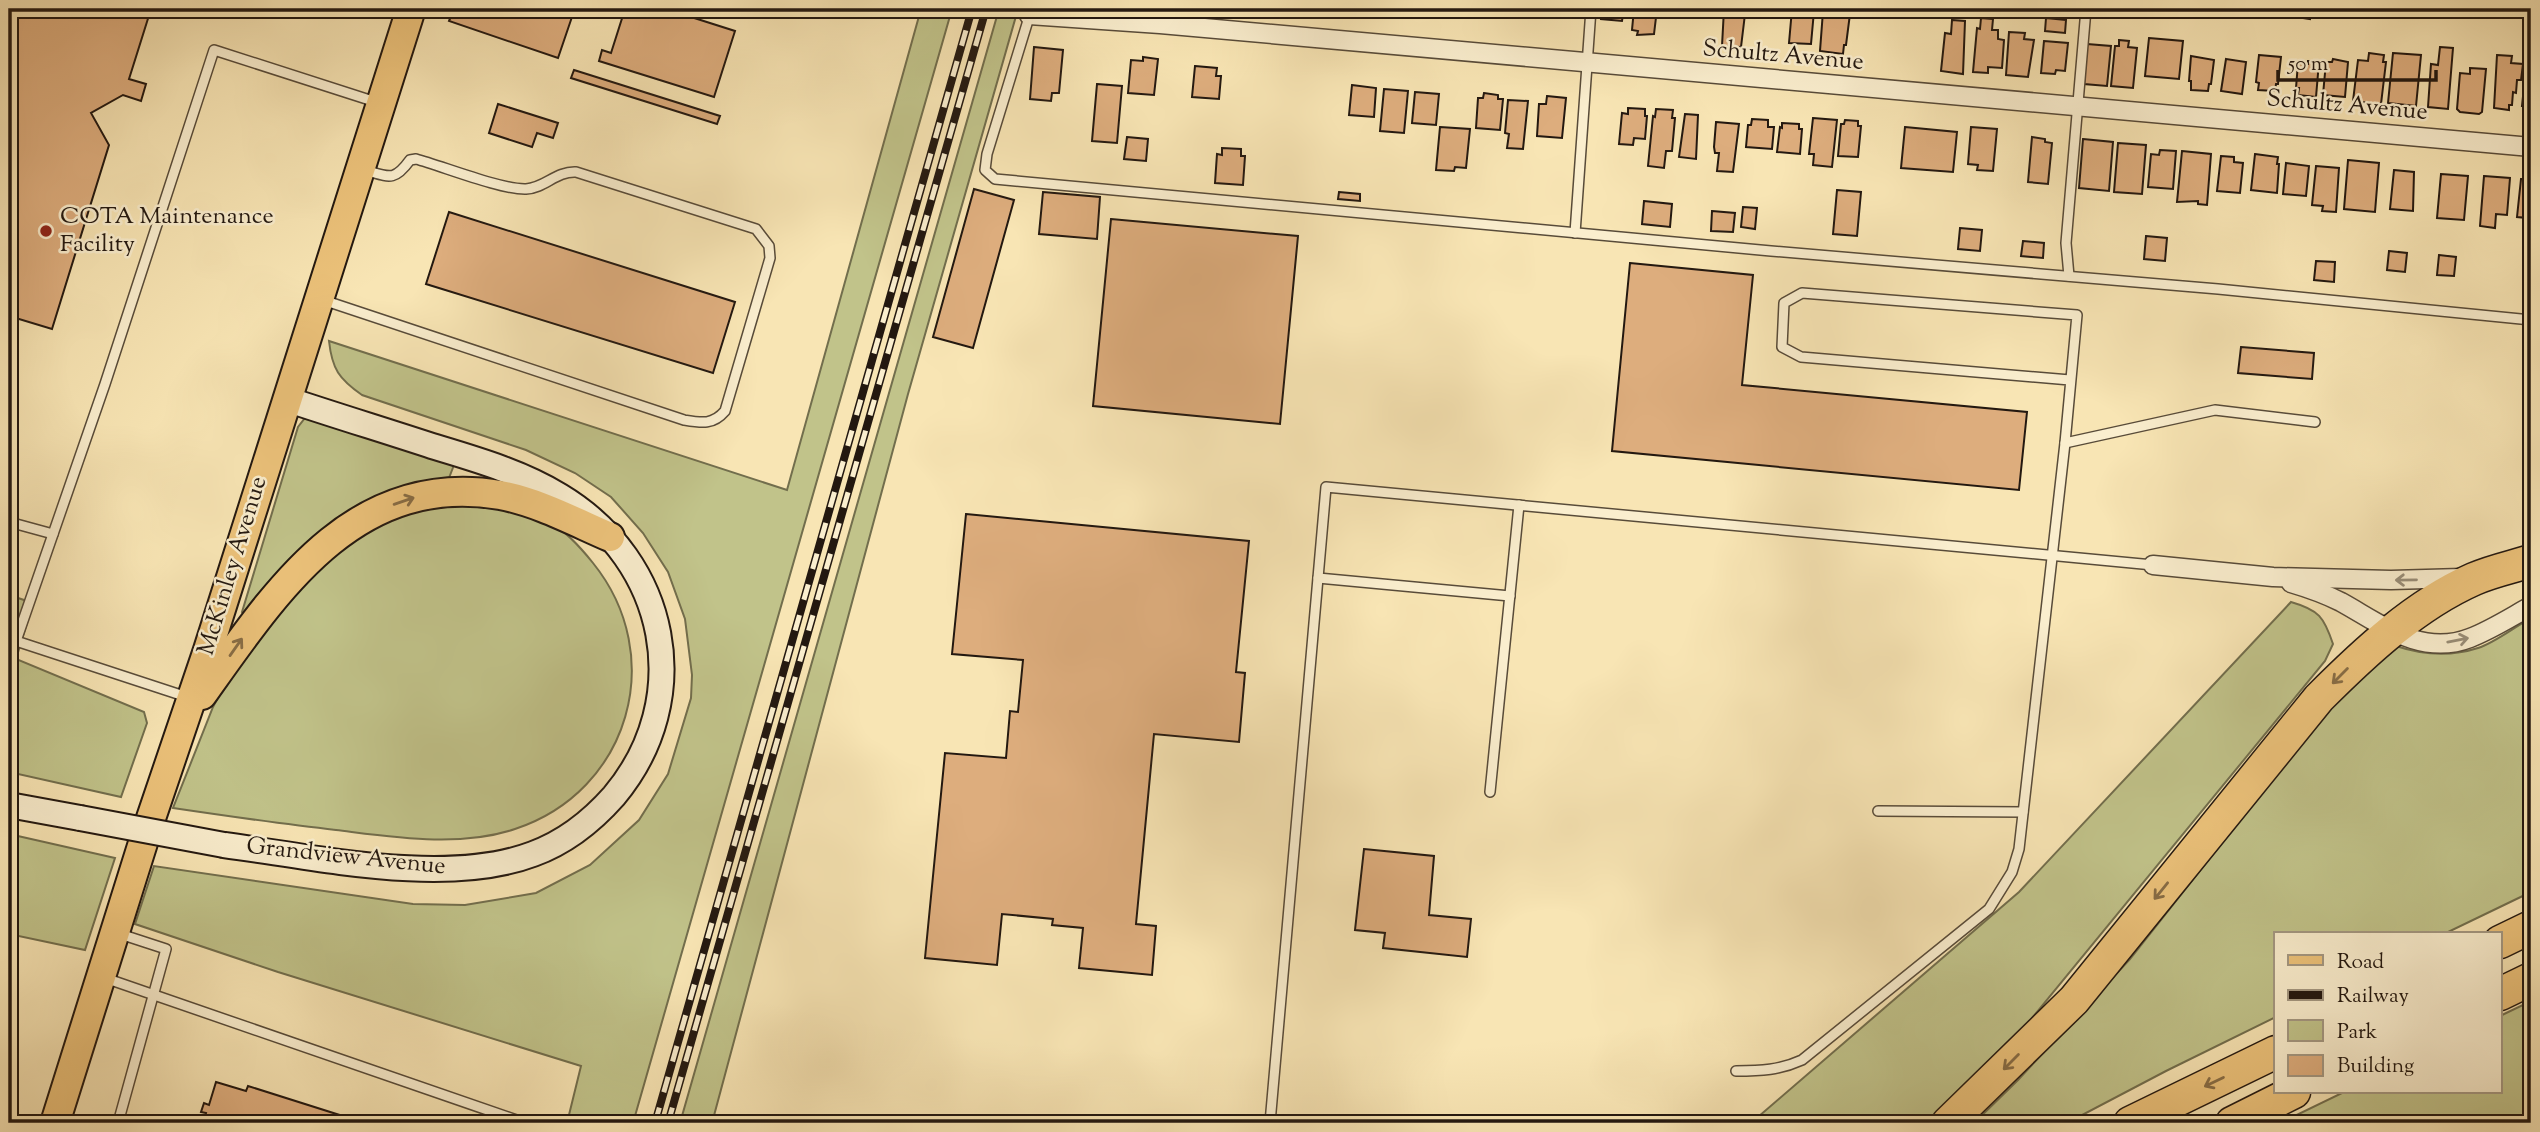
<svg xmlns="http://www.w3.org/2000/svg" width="2540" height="1132" viewBox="0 0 2540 1132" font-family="'Sorts Mill Goudy',serif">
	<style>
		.green { fill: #c1c38a; stroke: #726e4d; stroke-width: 2 }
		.building { fill: #ddad7d; stroke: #231810; stroke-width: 2 }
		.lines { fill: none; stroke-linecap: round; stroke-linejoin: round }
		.lane-casing { stroke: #584b39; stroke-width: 12 }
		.street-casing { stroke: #584b39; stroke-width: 21 }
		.secondary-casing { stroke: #231810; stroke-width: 28 }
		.primary-casing { stroke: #231810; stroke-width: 32 }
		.highway-casing { stroke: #231810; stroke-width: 35 }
		.lane { stroke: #faeece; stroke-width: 9 }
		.street { stroke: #faeece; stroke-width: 18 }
		.secondary { stroke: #faeece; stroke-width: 24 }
		.primary { stroke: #ecc27a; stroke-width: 28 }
		.highway { stroke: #ecc27a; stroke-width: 32 }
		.rail-casing { stroke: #231810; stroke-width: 8 }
		.rail { stroke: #faeece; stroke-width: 5; stroke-dasharray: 16; stroke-linecap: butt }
		.secondary-bridge-casing { stroke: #231810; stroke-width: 28; stroke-linecap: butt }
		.secondary-bridge { stroke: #faeece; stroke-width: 24 }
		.oneway { stroke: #886d45 }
		.oneway2 { stroke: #998e78 }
		.poi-dot { fill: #8f2418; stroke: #faeece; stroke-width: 2.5 }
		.labels { text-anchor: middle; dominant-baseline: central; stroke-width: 5; stroke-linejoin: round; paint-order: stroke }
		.street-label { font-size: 24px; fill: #231810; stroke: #faeece }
		.poi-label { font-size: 24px; fill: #231810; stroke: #faeece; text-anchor: start }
	</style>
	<rect width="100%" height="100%" fill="#f8e5b4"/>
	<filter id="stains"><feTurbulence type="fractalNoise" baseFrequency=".00286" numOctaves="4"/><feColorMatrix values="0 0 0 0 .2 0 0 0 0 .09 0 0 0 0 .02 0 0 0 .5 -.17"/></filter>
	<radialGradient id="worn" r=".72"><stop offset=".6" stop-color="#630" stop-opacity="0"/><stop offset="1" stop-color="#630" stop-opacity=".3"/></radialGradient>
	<g class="green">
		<path d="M921 9H952L633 1123H567L581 1066 278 972 135 924 154 866 413 904 465 905 536 893 590 865 639 820 668 774 691 698 692 675 685 619 668 572 643 533 611 497 575 473 526 450 362 395C339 379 332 369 329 341L787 490Z"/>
		<polygon points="999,9 1018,9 908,394 712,1123 680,1123"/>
		<polygon points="305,418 454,465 447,483 413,488 247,615 242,612 298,427"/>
		<path d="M480 499C501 506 531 512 551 523 567 532 581 548 593 563 668 656 630 791 515 829 459 848 393 837 336 830 282 824 227 816 173 808L213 707 236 664 318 563 391 512Z"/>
		<polygon points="9,595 33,603 16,659 144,712 147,723 121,797 9,772"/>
		<path d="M2291 602C2319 610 2324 617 2333 644L2325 661 2005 1051 1928 1123H1751L2019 892Z"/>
		<path d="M2531 618V892L2444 934H2276V1017L2166 1071 2067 1123H1974L2018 1080 2130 959 2342 691 2396 646C2423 655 2450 657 2478 648 2496 642 2514 627 2531 618Z"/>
		<polygon points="9,834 115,858 85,950 9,934"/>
		<polygon points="2531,1001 2531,1123 2280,1123 2344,1092 2500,1092 2500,1016"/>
	</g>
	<g class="building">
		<polygon points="9,9 151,9 129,79 146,84 141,101 123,95 91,113 109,145 52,329 9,316"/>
		<polygon points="454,9 558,9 573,14 558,58 449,21"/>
		<polygon points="625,9 666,9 735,31 714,97 599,61 602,50 611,53"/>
		<polygon points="1487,9 1511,9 1510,16 1487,14"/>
		<polygon points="1599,9 1624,9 1622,21 1601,19 1602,11"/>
		<polygon points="1634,9 1657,9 1654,34 1637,35 1638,31 1632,30"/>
		<polygon points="1724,9 1742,9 1742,13 1745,14 1741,47 1722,46"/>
		<polygon points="1792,9 1814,11 1811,44 1789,43"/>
		<polygon points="1835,9 1848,9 1847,13 1850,14 1846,45 1844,45 1843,54 1820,51 1823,11 1835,12"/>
		<polygon points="2297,9 2311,9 2310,19 2296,17"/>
		<polygon points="2464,9 2487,9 2486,17 2463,15"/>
		<polygon points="1981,18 1993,19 1992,30 1998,30 1998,39 2004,40 2002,68 1988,67 1988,73 1973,72 1977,28 1980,29"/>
		<polygon points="2046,18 2066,20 2065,33 2045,31"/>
		<polygon points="1952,20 1965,21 1963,74 1941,71 1945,33 1951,34"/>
		<polygon points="2009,32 2025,33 2024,39 2034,40 2028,77 2006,75"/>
		<polygon points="2149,38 2183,41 2179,79 2145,76"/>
		<polygon points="2119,40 2129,41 2128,47 2137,48 2133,88 2111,86 2115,46 2119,46"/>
		<polygon points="2044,41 2068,43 2065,71 2056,70 2055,74 2041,73"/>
		<polygon points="2087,44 2111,46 2107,86 2084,84"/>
		<polygon points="1034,47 1063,50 1059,93 1052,93 1051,101 1030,99"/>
		<polygon points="2440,47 2453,48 2448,109 2428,107 2431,64 2438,65"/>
		<polygon points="2369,53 2384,55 2383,62 2386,62 2381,104 2353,101 2358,60 2368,61"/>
		<polygon points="2393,53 2421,55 2416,106 2388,103"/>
		<polygon points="2259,55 2281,57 2278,84 2276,84 2275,91 2258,90 2259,83 2256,82"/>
		<polygon points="2497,55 2512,56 2511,63 2523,64 2521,80 2517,80 2516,93 2513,92 2512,105 2509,105 2509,110 2494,108"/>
		<polygon points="2191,56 2214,60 2211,84 2209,84 2208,91 2191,90 2191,81 2189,81"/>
		<polygon points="1143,57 1158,59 1154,95 1128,93 1131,60 1143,61"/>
		<polygon points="2226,59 2246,62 2242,94 2221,91"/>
		<polygon points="2333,59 2348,62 2345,97 2323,95 2326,62 2332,62"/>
		<polygon points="2308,61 2319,62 2316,97 2298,95 2299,88 2296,88 2298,63 2308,64"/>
		<polygon points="1195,66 1217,68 1216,76 1221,76 1219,99 1192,97"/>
		<polygon points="2470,68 2486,69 2482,112 2479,114 2460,112 2457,109 2460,73 2470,74"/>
		<polygon points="2526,68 2531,68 2531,113 2524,113 2524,106 2522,106"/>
		<polygon points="574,70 720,116 717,124 571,78"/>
		<polygon points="1097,84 1122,86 1117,143 1092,141"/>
		<polygon points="1352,85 1376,88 1374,117 1349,115"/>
		<polygon points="1384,89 1408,91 1404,133 1380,131"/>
		<polygon points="1415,92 1439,94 1436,125 1412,123"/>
		<polygon points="1484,93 1498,95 1498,99 1503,99 1500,130 1476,128 1478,98 1483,98"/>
		<polygon points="1547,96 1566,98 1562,138 1537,136 1539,104 1546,104"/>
		<polygon points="1508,100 1528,101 1523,149 1507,148 1509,134 1505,133"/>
		<polygon points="498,104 558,123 553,138 537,133 532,147 489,133"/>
		<polygon points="1628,108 1645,109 1645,116 1647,116 1645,139 1634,138 1633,145 1619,144 1622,113 1628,114"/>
		<polygon points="1656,109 1673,110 1672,118 1675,118 1672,151 1666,151 1664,168 1648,166 1653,116 1655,117"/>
		<polygon points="1685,114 1698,115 1696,159 1679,157"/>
		<polygon points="1813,118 1837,120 1832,167 1813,165 1814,154 1809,154"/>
		<polygon points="1752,119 1768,120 1768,127 1774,127 1772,149 1746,147 1748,125 1751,125"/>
		<polygon points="1845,120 1858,121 1858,126 1861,126 1858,157 1838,156 1841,124 1844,124"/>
		<polygon points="1716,122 1739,124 1733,172 1717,171 1719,153 1715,153 1714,147"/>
		<polygon points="1782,123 1799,124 1799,129 1802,129 1800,154 1777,152 1780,127 1782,128"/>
		<polygon points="1440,127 1470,129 1466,168 1455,167 1454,171 1436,170"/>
		<polygon points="1905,127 1957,132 1953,172 1901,168"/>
		<polygon points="1971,127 1997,129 1993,171 1977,170 1978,165 1968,164"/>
		<polygon points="1127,137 1148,139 1146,161 1124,159"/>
		<polygon points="2032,137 2045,139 2045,142 2052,143 2048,184 2028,182"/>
		<polygon points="2083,139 2113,142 2109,191 2079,188"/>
		<polygon points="2118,143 2146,145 2142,194 2114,192"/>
		<polygon points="1222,148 1241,149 1241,156 1245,156 1243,185 1215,183 1217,154 1222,155"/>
		<polygon points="2160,150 2176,151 2173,189 2148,187 2151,154 2159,155"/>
		<polygon points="2182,151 2211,154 2207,205 2198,204 2198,201 2177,202"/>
		<polygon points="2255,154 2278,157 2277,164 2279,164 2277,193 2251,190"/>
		<polygon points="2221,156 2234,157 2234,162 2243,163 2240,193 2217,191"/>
		<polygon points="2348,160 2379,163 2375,212 2344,209"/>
		<polygon points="2286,163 2309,166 2306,196 2283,194"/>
		<polygon points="2316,166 2339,168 2336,212 2322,211 2323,206 2312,205"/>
		<polygon points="2394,170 2414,172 2413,211 2390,209"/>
		<polygon points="2441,174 2468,176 2464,220 2437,218"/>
		<polygon points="2484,176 2510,178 2507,215 2496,214 2495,228 2480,226"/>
		<polygon points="2521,179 2531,179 2531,223 2527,223 2527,218 2517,217"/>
		<polygon points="974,189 1014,200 973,348 933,337"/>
		<polygon points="1837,190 1861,192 1857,236 1833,234"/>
		<polygon points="1043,192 1100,197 1097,239 1039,234"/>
		<polygon points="1339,192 1360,194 1360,201 1338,199"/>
		<polygon points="1644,201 1672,204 1670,227 1642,224"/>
		<polygon points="1743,207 1757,208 1755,229 1741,227"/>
		<polygon points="1712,211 1735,213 1733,232 1711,231"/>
		<polygon points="449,212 735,302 713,373 426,284"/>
		<polygon points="1111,219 1298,236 1280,424 1093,406"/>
		<polygon points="1960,228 1982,230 1980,251 1958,249"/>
		<polygon points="2146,236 2167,238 2165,261 2144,259"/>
		<polygon points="2023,241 2044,243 2043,258 2021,256"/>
		<polygon points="2389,251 2407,253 2405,272 2387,270"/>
		<polygon points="2439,255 2456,257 2454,276 2437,275"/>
		<polygon points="2316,261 2335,262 2334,282 2314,280"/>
		<polygon points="1630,263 1753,275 1742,385 2027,412 2019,490 1612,451"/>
		<polygon points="2241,347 2314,353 2312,379 2238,373"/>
		<polygon points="966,514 1249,541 1236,672 1245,673 1239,742 1154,734 1136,924 1156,926 1152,975 1079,968 1083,928 1052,925 1053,919 1002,914 997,965 925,958 945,753 1006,758 1010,711 1018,712 1023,660 952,654"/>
		<polygon points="1364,849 1434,856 1429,915 1471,919 1467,957 1383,948 1385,933 1355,930"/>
		<polygon points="216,1082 246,1091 248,1086 365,1123 203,1123 206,1113 201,1112 204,1103 209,1105"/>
	</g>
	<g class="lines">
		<defs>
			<g id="lane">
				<polyline points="1030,14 987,154 985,170 995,179 1771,251 2218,289 2531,320"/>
				<polyline points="1575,233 1591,9"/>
				<polyline points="2069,276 2066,243 2086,9"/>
				<path d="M323 300 684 420C702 423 713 425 725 411L770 258 769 246 756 229 576 172C556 171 545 188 526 189 502 190 442 166 416 159L410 160C394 182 389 177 365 170"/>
				<polyline points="2065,443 2215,410 2315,422"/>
				<polyline points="9,522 53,534"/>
				<polyline points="1318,578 1510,596"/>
				<polyline points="187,697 16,641 105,384 214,50 379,103"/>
				<polyline points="1490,792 1519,505"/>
				<polyline points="1878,811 2023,812"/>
				<polyline points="117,933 166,949 118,1123"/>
				<polyline points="105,978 525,1123"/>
				<path d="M1736 1071C1761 1071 1780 1070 1802 1060L1989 909 2012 872 2019 849 2065 443 2077 315 1802 293 1784 303 1782 347 1801 357 2070 380"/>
				<polyline points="1270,1123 1326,487 2153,565"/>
			</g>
			<g id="street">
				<polyline points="1029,15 1160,24 2531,147"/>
				<polyline points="2153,565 2273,577 2391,580 2461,578"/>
				<path d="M2291 583C2308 588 2325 594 2341 602 2381 624 2421 657 2470 638 2491 630 2511 617 2531 606"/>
			</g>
			<g id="secondary">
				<polyline points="9,805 80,818"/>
				<path d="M224 845C315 857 446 887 533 854 566 842 591 822 614 796 696 698 668 561 560 496 521 472 475 459 432 446 383 430 334 415 286 399"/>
			</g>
			<g id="primary">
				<path d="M202 695C276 591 354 470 500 495 538 502 575 522 610 537"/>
				<polyline points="55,1123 147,830 208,650 411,9"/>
			</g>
			<g id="highway">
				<polyline points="2500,942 2531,927"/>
				<polyline points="2500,994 2531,979"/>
				<path d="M1948 1123 2074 1000 2319 698C2364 653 2415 605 2474 579 2492 571 2512 567 2531 561"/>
				<polyline points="2130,1123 2276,1052"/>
				<polyline points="2232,1123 2294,1092"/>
			</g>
		</defs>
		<use href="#lane" class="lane-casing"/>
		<use href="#street" class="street-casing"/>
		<use href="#secondary" class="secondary-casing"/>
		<use href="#primary" class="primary-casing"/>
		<use href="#highway" class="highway-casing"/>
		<use href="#lane" class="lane"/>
		<use href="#street" class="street"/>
		<use href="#secondary" class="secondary"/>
		<use href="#primary" class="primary"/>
		<use href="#highway" class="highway"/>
		<defs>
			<g id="rail">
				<polyline points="655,1123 972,9"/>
				<polyline points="668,1123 986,9"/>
			</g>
		</defs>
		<use href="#rail" class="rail-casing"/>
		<use href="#rail" class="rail"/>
		<defs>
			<polyline id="secondary-bridge" points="80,818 224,845"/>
		</defs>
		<use href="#secondary-bridge" class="secondary-bridge-casing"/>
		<use href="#secondary-bridge" class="secondary-bridge"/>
	</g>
	<defs><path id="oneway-shaft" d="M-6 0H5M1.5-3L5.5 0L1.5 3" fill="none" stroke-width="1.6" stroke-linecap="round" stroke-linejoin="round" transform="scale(1.75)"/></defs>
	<g class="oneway">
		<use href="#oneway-shaft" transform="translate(404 501) rotate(-19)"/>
		<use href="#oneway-shaft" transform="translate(236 647) rotate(-55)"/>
		<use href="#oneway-shaft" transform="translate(2340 676) rotate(135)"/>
		<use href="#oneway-shaft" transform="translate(2161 891) rotate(129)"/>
		<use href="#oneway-shaft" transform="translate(2011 1062) rotate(135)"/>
		<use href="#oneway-shaft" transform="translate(2214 1082) rotate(154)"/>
	</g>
	<g class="oneway2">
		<use href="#oneway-shaft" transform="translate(2406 580) rotate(179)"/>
		<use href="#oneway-shaft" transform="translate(2458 640) rotate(-11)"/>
	</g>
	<circle class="poi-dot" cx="46" cy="231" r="7"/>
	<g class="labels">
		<g class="street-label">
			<text transform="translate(1783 56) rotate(5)">Schultz Avenue</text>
			<text transform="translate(2347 106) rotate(5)">Schultz Avenue</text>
			<text transform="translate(233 566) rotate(-73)">McKinley Avenue</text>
			<text transform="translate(346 857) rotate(6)">Grandview Avenue</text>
		</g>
		<g class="poi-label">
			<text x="60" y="217">COTA Maintenance<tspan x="60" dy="28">Facility</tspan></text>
		</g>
	</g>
	<rect width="2540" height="1132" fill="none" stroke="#f8e5b4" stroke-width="35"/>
	<rect x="10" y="10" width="2519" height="1111" fill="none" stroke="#231810" stroke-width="3.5"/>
	<rect x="18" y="18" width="2505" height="1097" fill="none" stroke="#231810" stroke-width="2"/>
	<rect x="2274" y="932" width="228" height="161" fill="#faeece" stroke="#a49882" stroke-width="2"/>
	<rect x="2288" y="955" width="35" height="10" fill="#ecc27a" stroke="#a49882" stroke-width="2"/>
	<text x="2337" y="968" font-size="21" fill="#231810">Road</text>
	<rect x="2288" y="990" width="35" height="10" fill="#231810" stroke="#a49882" stroke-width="2"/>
	<text x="2337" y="1002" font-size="21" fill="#231810">Railway</text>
	<rect x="2288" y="1020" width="35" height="21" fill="#c1c38a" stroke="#a49882" stroke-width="2"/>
	<text x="2337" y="1038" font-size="21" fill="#231810">Park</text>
	<rect x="2288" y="1055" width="35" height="21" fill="#ddad7d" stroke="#a49882" stroke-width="2"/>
	<text x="2337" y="1072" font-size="21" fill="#231810">Building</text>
	<path d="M2278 70v10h158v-10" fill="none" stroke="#231810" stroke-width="3.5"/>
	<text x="2288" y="70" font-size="21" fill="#231810" stroke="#faeece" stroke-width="5" paint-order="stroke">50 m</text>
	<rect width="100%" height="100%" filter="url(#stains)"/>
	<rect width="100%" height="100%" fill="url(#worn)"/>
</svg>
